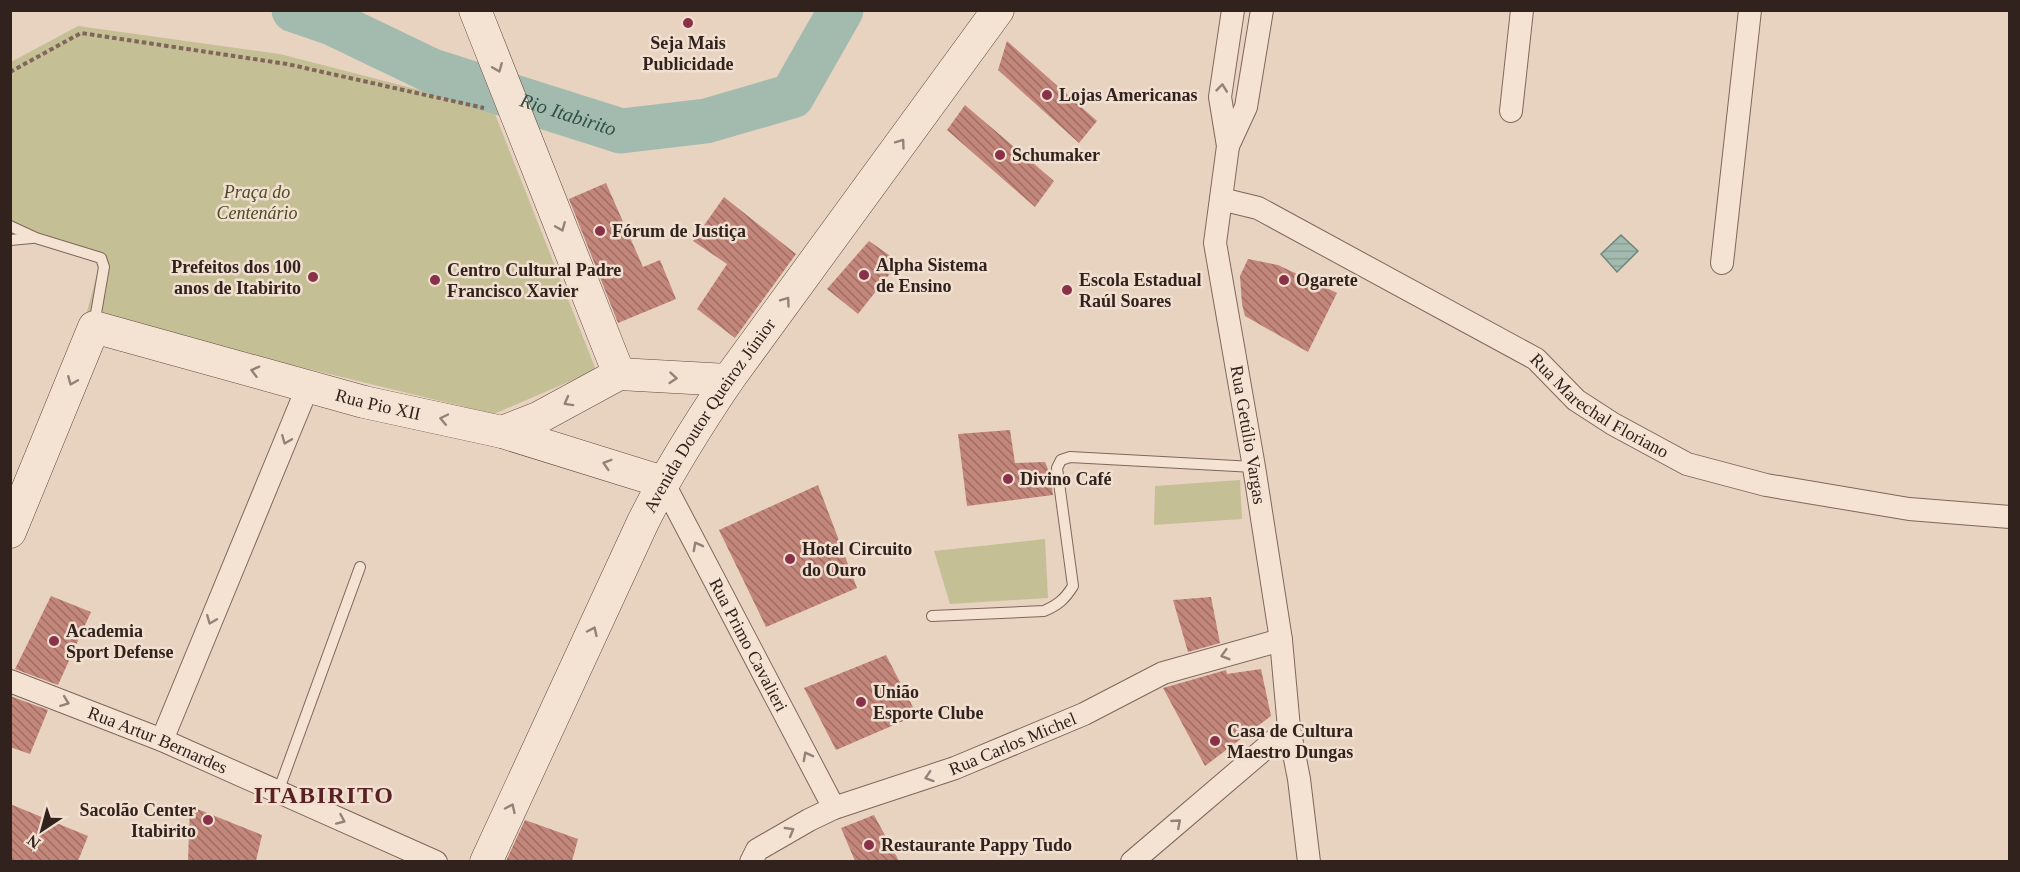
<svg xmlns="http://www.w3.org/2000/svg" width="2020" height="872" viewBox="0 0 2020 872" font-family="Georgia,serif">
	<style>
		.green { fill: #c5bf96 }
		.water { fill: url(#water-rules); stroke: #6c887a; stroke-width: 1.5 }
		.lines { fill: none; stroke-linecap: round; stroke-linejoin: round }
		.river { stroke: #a3bbae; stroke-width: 45 }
		.building { fill: url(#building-back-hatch) }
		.lane-casing { stroke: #80655b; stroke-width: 12 }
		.street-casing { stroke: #80655b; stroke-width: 24 }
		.secondary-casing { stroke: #62473e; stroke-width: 33 }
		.path { stroke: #80655b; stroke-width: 4; stroke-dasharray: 4.5 3; stroke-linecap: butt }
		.lane { stroke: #f4e2d3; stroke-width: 10 }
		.street { stroke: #f4e2d3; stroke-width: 22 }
		.secondary { stroke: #f4e2d3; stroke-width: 32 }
		.oneway { stroke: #928278 }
		.poi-dot { fill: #893148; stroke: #f1dfd0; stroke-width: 2 }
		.labels { text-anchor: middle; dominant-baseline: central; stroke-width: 5; stroke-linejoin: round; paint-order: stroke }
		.poi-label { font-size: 18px; font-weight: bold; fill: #31221d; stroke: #f1dfd0; text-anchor: start }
		.park-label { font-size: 18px; font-style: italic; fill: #4c4c26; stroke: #f1dfd0 }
		.street-label { font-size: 18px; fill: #31221d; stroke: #f1dfd0 }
		.water-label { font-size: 20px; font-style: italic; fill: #2e5045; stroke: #f1dfd0 }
		.district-label { font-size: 24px; font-weight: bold; letter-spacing: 1.5px; fill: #592124; stroke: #f1dfd0 }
	</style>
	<defs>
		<pattern id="water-rules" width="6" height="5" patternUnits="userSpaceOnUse" patternTransform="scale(1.5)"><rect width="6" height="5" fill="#a3bbae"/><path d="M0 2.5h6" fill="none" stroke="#8da095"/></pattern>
		<pattern id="building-back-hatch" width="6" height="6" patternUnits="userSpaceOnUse" patternTransform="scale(1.5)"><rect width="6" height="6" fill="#c3867b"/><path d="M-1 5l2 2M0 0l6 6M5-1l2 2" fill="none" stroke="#9f6d64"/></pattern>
	</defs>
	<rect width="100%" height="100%" fill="#e8d3c1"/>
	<g class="green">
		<polygon points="78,26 280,54 493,109 596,370 494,414 86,315 100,263 11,234 11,62"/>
		<polygon points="1240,480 1242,519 1154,525 1155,486"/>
		<polygon points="1045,539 1048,598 950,604 934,551"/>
	</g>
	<polygon class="water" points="1621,235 1638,251 1617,272 1601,254"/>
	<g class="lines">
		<path class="river" id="s1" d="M294 10 332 23 432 71 621 131 706 121 792 96 841 10"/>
	</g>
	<g class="building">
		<polygon points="1007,41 1097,121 1079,143 998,70"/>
		<polygon points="965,105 1054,181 1035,207 947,130"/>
		<polygon points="606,183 643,267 660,260 676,299 618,323 569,199"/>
		<polygon points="724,197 796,254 735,338 697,309 727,264 693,241"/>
		<polygon points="869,241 899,262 858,314 827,289"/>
		<polygon points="1248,259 1278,265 1337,293 1308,352 1245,316 1242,304 1240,276"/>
		<polygon points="1010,430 1015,463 1045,462 1050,474 1053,495 967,506 958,434"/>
		<polygon points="818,485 857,588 766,627 719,530"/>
		<polygon points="51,596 91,612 58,685 15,669"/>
		<polygon points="1211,597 1220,643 1188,652 1173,600"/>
		<polygon points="886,655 917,715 836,750 804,688"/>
		<polygon points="1261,669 1271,716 1205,766 1163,688 1226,670 1227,674"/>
		<polygon points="10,696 48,710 30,754 10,747"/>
		<polygon points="10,804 88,836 78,861 10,861"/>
		<polygon points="190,806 262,835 256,861 188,861"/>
		<polygon points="874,815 899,861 855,861 841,828"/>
		<polygon points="525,820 578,839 572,861 506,861"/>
	</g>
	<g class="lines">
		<defs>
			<g id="lane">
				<polyline points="10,226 36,238 101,258 104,267 94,325"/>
				<polyline points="10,240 32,238"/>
				<path d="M932 616 1044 611C1058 605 1065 599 1073 586L1057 468 1061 460 1070 457 1254 467"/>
				<polyline points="278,792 360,567"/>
			</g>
			<g id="street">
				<path id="s2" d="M1233 10 1220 97 1228 146 1215 243 1254 467 1281 640 1289 728 1299 779 1309 862"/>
				<polyline points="1511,111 1522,10"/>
				<polyline points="1228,146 1246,107 1262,10"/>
				<path id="s3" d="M1221 199 1258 208 1536 359 1576 400 1613 424 1687 464 1766 485 1909 509 2010 517"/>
				<polyline points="1722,263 1750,10"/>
				<path id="s4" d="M663 482 834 808"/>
				<path id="s5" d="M10 681 162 740 436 862"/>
				<polyline points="162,740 308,386"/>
				<path id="s6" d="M751 862 757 850 809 820 834 808 955 768 1084 714 1163 673 1281 640"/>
				<polyline points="1132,862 1289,728"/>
			</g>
			<g id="secondary">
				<polyline points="475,10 619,374"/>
				<polyline points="619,374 728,380"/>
				<polyline points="502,432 538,418 619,374"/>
				<path id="s7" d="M10 532 94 327 364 402 502 432 663 482"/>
				<path id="s8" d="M486 862 643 522C668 472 697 426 728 380L998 10"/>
			</g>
		</defs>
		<use href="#lane" class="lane-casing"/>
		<use href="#street" class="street-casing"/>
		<use href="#secondary" class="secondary-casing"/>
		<polyline class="path" points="10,72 81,33 287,64 484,108"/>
		<use href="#lane" class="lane"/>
		<use href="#street" class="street"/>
		<use href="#secondary" class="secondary"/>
	</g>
	<defs><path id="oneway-chevron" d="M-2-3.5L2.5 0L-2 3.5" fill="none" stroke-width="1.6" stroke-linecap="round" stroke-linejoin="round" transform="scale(1.5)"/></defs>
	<g class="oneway">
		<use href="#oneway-chevron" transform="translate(498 68) rotate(68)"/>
		<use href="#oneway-chevron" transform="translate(1222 88) rotate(-84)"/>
		<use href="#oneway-chevron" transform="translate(901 143) rotate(-54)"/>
		<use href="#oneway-chevron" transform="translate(561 227) rotate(68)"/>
		<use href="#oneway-chevron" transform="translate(786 301) rotate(-54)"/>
		<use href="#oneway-chevron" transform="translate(255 371) rotate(-165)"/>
		<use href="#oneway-chevron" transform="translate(673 378) rotate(5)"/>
		<use href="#oneway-chevron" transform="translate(72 381) rotate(112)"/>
		<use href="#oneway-chevron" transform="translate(568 402) rotate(151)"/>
		<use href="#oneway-chevron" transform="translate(444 419) rotate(-168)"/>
		<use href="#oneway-chevron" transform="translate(286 440) rotate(112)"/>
		<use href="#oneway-chevron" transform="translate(607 464) rotate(-163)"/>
		<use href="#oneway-chevron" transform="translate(697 546) rotate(-118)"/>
		<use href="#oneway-chevron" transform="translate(211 620) rotate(112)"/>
		<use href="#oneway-chevron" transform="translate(593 631) rotate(-65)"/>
		<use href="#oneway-chevron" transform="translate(1225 655) rotate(164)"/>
		<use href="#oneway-chevron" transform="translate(65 702) rotate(21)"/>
		<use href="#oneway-chevron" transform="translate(807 756) rotate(-118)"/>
		<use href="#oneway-chevron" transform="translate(929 777) rotate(162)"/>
		<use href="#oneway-chevron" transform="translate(511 808) rotate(-65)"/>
		<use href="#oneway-chevron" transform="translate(341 820) rotate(24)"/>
		<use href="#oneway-chevron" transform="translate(1177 823) rotate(-41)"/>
		<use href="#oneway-chevron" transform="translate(790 831) rotate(-30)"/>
	</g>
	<g class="poi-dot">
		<circle cx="688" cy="23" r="6"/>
		<circle cx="1047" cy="95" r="6"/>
		<circle cx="1000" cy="155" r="6"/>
		<circle cx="600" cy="231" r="6"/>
		<circle cx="864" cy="275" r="6"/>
		<circle cx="313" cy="277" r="6"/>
		<circle cx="435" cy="280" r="6"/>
		<circle cx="1284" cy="280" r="6"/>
		<circle cx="1067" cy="290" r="6"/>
		<circle cx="1008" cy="479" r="6"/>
		<circle cx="790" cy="559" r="6"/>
		<circle cx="54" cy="641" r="6"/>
		<circle cx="861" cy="702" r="6"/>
		<circle cx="1215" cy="741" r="6"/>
		<circle cx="208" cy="820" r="6"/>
		<circle cx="869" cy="845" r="6"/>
	</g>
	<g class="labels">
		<g class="poi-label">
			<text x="688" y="43" text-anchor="middle">Seja Mais<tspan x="688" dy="21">Publicidade</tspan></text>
			<text x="1059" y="95">Lojas Americanas</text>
			<text x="1012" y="155">Schumaker</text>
			<text x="612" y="231">Fórum de Justiça</text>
			<text x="876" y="265">Alpha Sistema<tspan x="876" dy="21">de Ensino</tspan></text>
			<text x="301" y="267" text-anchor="end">Prefeitos dos 100<tspan x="301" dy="21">anos de Itabirito</tspan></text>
			<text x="447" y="270">Centro Cultural Padre<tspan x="447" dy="21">Francisco Xavier</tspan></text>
			<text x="1079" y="280">Escola Estadual<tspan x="1079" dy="21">Raúl Soares</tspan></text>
			<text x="1296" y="280">Ogarete</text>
			<text x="1020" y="479">Divino Café</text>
			<text x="802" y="549">Hotel Circuito<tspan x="802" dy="21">do Ouro</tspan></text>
			<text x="66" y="631">Academia<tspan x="66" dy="21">Sport Defense</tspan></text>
			<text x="873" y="692">União<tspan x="873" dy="21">Esporte Clube</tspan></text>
			<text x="1227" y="731">Casa de Cultura<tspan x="1227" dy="21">Maestro Dungas</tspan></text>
			<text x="196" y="810" text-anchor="end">Sacolão Center<tspan x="196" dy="21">Itabirito</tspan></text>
			<text x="881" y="845">Restaurante Pappy Tudo</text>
		</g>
		<g class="park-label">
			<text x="257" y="192">Praça do<tspan x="257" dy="21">Centenário</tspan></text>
		</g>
		<g class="street-label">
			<text stroke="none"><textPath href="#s7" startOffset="516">Rua Pio XII</textPath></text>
			<text stroke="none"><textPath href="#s3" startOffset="434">Rua Marechal Floriano</textPath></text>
			<text stroke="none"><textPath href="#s8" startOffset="500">Avenida Doutor Queiroz Júnior</textPath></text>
			<text stroke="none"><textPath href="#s2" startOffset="430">Rua Getúlio Vargas</textPath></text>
			<text stroke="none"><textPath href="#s4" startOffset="184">Rua Primo Cavalieri</textPath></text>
			<text stroke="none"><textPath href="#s5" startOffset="159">Rua Artur Bernardes</textPath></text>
			<text stroke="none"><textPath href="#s6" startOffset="291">Rua Carlos Michel</textPath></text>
		</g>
		<g class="water-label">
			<text stroke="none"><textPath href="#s1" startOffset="294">Rio Itabirito</textPath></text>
		</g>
		<g class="district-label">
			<text x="324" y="795">ITABIRITO</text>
		</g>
	</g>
	<rect width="2020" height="872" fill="none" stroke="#31221d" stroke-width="24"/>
	<g transform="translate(42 830) rotate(216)" stroke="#f1dfd0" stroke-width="4.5" paint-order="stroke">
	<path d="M0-4.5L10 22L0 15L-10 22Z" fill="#31221d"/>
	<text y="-9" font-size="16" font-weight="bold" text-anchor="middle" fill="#31221d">N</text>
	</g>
</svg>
